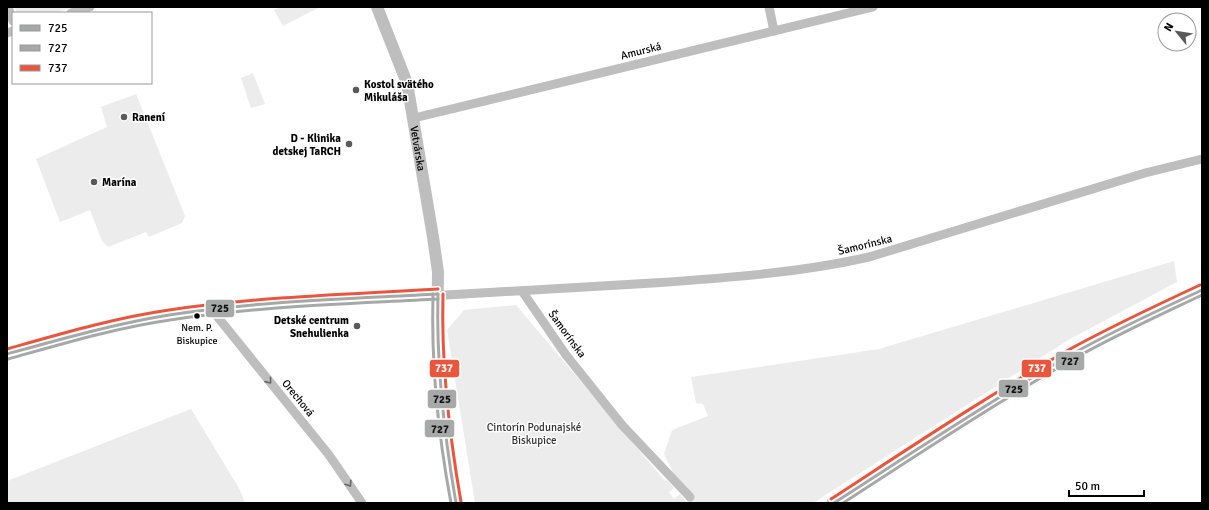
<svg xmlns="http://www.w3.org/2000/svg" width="1209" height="510" viewBox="0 0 1209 510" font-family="Signika,sans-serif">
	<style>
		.green { fill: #ececec }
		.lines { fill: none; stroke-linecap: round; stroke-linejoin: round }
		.minor { stroke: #bebebe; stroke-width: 9 }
		.tertiary { stroke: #bebebe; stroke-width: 12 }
		.primary { stroke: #bebebe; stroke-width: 15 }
		.bus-1-casing { stroke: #fff; stroke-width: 6 }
		.bus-2-casing { stroke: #fff; stroke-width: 6 }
		.bus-3-casing { stroke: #fff; stroke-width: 6 }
		.bus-1 { stroke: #a7a8a8; stroke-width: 3 }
		.bus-2 { stroke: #a7a8a8; stroke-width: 3 }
		.bus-3 { stroke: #ea553d; stroke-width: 3 }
		.oneway { stroke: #686868 }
		.poi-dot { fill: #595959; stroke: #fff; stroke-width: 1.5 }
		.bus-dot { fill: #000; stroke: #fff; stroke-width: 1.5 }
		.labels { text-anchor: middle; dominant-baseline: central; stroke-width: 3; stroke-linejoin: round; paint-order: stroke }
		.bus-label { font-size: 10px; fill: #000; stroke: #fff }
		.street-label { font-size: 11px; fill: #000; stroke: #fff }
		.poi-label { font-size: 11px; font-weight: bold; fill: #000; stroke: #fff; text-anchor: start }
		.park-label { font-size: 11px; fill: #333; stroke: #fff }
		.line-badge { stroke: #fff; stroke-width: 1.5 }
		.badge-label { font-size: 11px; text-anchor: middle; font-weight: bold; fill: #fff }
		.pale-badge-label { font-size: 11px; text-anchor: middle; font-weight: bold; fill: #111 }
	</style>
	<rect width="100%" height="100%" fill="#fff"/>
	<g class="green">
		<polygon points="14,7 74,7 55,13 17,13"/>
		<polygon points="281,7 320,7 283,26 274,10"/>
		<polygon points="253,73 265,104 251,108 241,78"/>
		<polygon points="136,94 185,216 182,223 149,237 146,232 108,247 102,241 90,210 60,222 36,159 107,127 101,107"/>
		<polygon points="1174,261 1177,282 1070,339 813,503 688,503 664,454 672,430 708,416 703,404 696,403 691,377 879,349"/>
		<polygon points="516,305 665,481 667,480 674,488 669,492 674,499 680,494 687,503 475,503 447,330 464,310"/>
		<polygon points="191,409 240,490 245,503 7,503 7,481"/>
	</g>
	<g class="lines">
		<g class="minor">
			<polyline points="8,7 13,21"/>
			<polyline points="769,7 774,31"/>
			<polyline points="71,13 90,7"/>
			<polyline points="7,33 13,31"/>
			<polyline points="414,118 873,7"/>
			<polyline points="522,291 566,355 622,425 690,497"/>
			<polyline points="212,310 329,455 362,503"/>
			<path d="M7 354C60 339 114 323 168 315 220 307 273 305 325 302 434 295 544 290 653 283 726 278 798 273 869 257L1145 173 1202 159"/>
		</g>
		<path class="tertiary" id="s1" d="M377 7 407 83 433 237 438 272 437 354 439 384 448 452 456 503"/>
		<path class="primary" d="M834 503C913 452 992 400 1074 353 1115 330 1158 310 1202 290"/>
		<defs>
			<g id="bus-1">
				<path d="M438 294C436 365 444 434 456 503"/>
				<path d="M7 354C61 339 114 324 169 315 258 301 348 299 438 294"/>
				<path d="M834 503C913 452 992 400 1074 353 1115 330 1159 310 1202 290"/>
			</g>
			<g id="bus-2">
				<path d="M433 294C431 365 438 434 451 503"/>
				<path d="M8 359C62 344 115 328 170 320 259 306 349 304 438 299"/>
				<path d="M843 503C920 453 997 402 1077 357 1118 334 1160 315 1202 295"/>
			</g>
			<g id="bus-3">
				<path d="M443 294C441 364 449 433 461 502"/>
				<path d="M7 349C60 334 114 318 169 310 258 297 348 294 438 289"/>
				<path d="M831 499C911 447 990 394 1072 348 1114 325 1157 305 1200 285"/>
			</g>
		</defs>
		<use href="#bus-1" class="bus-1-casing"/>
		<use href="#bus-2" class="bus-2-casing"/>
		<use href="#bus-3" class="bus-3-casing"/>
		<use href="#bus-1" class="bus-1"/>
		<use href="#bus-2" class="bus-2"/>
		<use href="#bus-3" class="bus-3"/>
	</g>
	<defs><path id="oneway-chevron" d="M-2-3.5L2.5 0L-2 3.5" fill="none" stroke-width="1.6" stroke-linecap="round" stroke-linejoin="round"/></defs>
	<g class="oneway">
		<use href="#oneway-chevron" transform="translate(269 381) rotate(51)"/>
		<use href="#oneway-chevron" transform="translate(349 484) rotate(57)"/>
	</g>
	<g class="poi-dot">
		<circle cx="356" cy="90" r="4"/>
		<circle cx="124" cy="117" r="4"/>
		<circle cx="349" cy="144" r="4"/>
		<circle cx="94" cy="182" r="4"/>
		<circle cx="357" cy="326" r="4"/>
	</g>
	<circle class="bus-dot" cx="197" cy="316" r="3.5"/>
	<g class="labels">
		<g class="bus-label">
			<text x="197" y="328">Nem. P.<tspan x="197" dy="13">Biskupice</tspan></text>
		</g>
		<g class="street-label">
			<text transform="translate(641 51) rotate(-14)">Amurská</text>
			<text stroke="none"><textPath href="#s1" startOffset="148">Vetvárska</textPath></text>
			<text transform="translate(865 245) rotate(-14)">Šamorínska</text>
			<text transform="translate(567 334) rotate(54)">Šamorínska</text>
			<text transform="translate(298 398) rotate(51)">Orechová</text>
		</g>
		<g class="poi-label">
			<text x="364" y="84">Kostol svätého<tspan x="364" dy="13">Mikuláša</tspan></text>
			<text x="132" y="117">Ranení</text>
			<text x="341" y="138" text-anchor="end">D - Klinika<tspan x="341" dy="13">detskej TaRCH</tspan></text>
			<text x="102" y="182">Marína</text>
			<text x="349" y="320" text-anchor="end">Detské centrum<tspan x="349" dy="13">Snehulienka</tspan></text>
		</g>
		<g class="park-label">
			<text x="534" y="427">Cintorín Podunajské<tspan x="534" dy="13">Biskupice</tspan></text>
		</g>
	</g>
	<g class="line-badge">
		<rect x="205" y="299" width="30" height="19" rx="4" fill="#a7a8a8"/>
		<rect x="1055" y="351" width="30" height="20" rx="4" fill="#a7a8a8"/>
		<rect x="1021" y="359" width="31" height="19" rx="4" fill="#ea553d"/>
		<rect x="429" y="359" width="31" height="19" rx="4" fill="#ea553d"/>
		<rect x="998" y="379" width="31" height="19" rx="4" fill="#a7a8a8"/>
		<rect x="427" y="389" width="30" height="20" rx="4" fill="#a7a8a8"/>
		<rect x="424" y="419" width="31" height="19" rx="4" fill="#a7a8a8"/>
	</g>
	<g class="badge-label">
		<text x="1037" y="372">737</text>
		<text x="444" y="372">737</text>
	</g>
	<g class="pale-badge-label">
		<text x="220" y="312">725</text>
		<text x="1070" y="365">727</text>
		<text x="1014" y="393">725</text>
		<text x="442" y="403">725</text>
		<text x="440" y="433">727</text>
	</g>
	<rect width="1209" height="510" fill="none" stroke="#000000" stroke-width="16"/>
	<rect x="12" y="12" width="140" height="72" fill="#ffffff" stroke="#999999"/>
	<rect x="20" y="25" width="20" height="6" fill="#a7a8a8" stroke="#999999"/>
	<text x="48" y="32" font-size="12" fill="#000000">725</text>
	<rect x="20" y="45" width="20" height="6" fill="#a7a8a8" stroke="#999999"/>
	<text x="48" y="52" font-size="12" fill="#000000">727</text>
	<rect x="20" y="65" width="20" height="6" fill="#ea553d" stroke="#999999"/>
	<text x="48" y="72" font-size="12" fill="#000000">737</text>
	<g transform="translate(1177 32) rotate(300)"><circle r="19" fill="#ffffff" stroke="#999999"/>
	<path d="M0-3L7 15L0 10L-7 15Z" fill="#595959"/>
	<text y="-6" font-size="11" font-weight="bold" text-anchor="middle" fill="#000000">N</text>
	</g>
	<path d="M1069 490v6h75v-6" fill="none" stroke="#000000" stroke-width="2"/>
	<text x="1075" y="490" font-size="12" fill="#000000" stroke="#ffffff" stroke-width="3" paint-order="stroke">50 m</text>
</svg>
